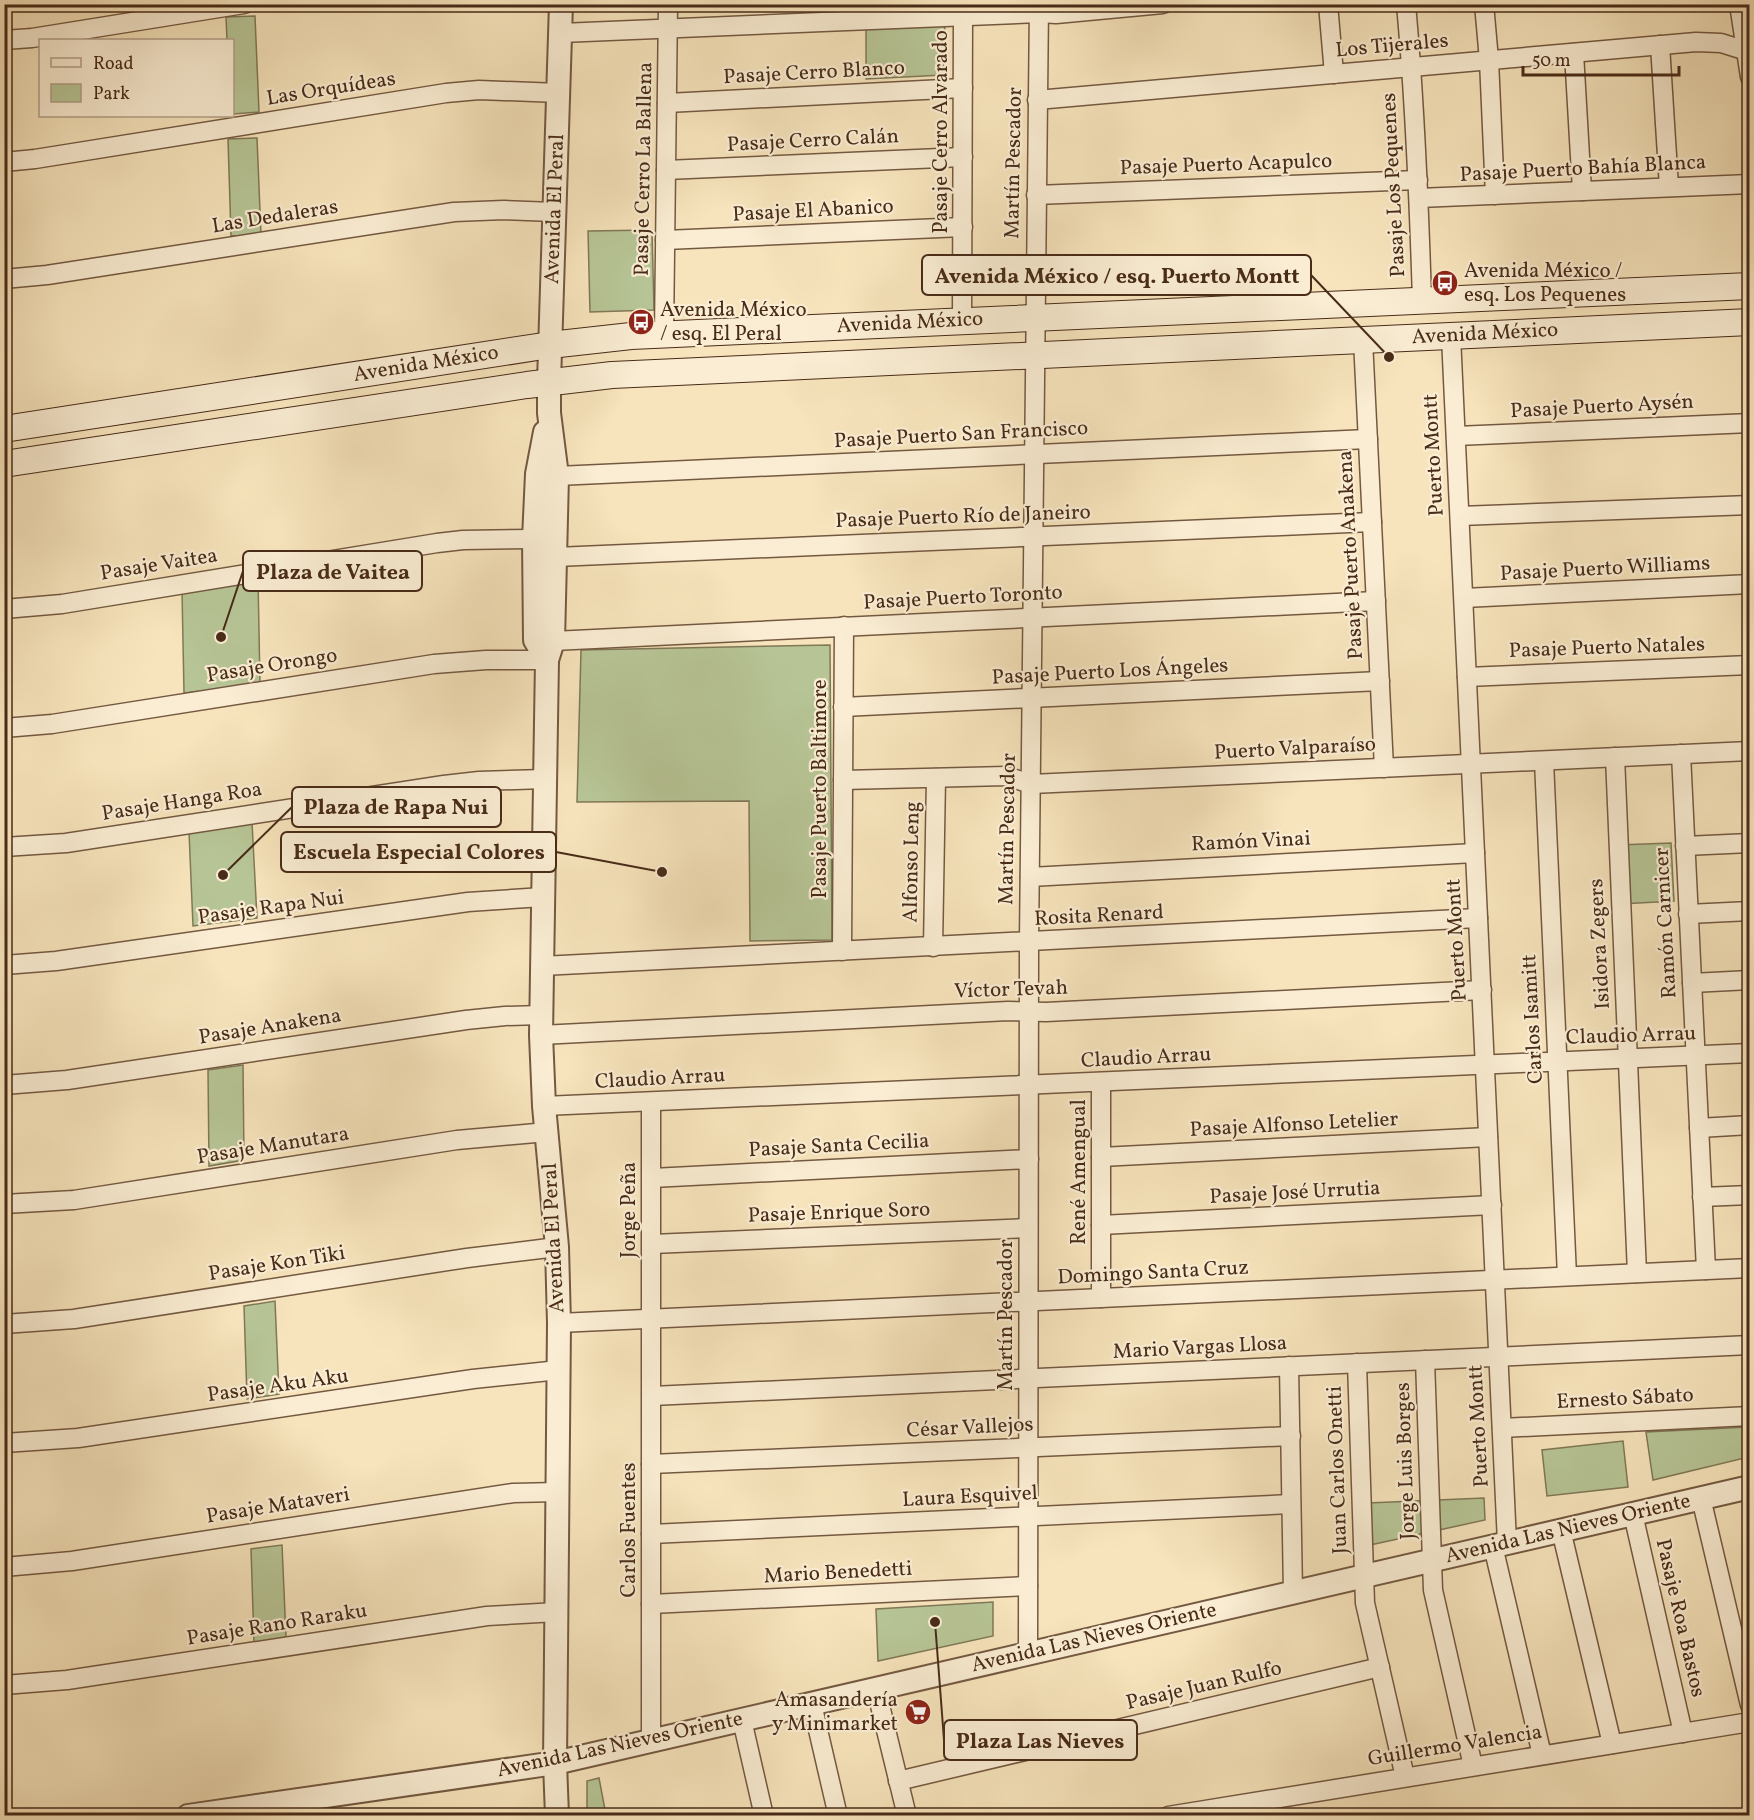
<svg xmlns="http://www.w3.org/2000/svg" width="1754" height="1820" viewBox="0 0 1754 1820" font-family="Vollkorn,serif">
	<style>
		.green { fill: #b7c596; stroke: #807857; stroke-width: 1.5 }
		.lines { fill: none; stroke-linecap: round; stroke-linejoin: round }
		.minor-casing { stroke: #745941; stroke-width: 21 }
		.tertiary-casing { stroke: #745941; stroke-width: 26 }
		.secondary-casing { stroke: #482b18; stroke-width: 28 }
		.minor { stroke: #faedd3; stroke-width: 18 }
		.tertiary { stroke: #faedd3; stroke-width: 22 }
		.secondary { stroke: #faedd3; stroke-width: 26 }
		.labels { text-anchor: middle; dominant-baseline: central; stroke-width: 4.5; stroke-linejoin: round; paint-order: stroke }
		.street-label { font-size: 21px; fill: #482b18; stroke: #faedd3 }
		.poi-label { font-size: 21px; fill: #482b18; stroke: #faedd3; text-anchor: start }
		.leader { fill: none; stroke: #482b18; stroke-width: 2 }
		.callout-dot { fill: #482b18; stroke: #faedd3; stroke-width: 2 }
		.callout { fill: #faedd3; stroke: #482b18; stroke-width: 2 }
		.callout-label { font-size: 22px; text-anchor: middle; font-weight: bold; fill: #482b18 }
	</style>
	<rect width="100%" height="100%" fill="#f7e4bc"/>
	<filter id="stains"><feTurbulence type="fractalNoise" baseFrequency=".00333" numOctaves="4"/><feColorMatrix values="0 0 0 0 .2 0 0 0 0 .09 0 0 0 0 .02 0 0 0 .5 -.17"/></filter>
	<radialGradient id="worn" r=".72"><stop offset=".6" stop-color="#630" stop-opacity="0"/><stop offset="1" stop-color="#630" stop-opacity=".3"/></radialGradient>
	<g class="green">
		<polygon points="255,16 259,112 233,114 232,40 227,40 226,17"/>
		<polygon points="945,23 943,75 866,79 866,28"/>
		<polygon points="257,138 261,235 231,236 228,139"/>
		<polygon points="652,230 654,310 590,312 588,231"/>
		<polygon points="258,578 260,684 184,693 182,591"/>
		<polygon points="830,645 832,940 750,941 749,801 577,802 581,650"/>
		<polygon points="252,822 257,918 193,926 189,832"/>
		<polygon points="1671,843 1674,901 1621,904 1618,845"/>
		<polygon points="243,1065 244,1160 209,1166 208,1070"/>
		<polygon points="275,1301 279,1394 247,1399 244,1306"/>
		<polygon points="1749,1427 1749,1457 1653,1480 1646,1432"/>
		<polygon points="1623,1441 1628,1487 1547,1496 1542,1450"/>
		<polygon points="1484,1498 1485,1520 1370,1545 1368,1503"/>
		<polygon points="282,1545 286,1637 254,1643 251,1549"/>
		<polygon points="993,1602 993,1636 878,1661 876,1609"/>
		<polygon points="599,1778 606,1815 587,1815 587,1781"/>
	</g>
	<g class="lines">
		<defs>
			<g id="minor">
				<polyline points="1328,4 1334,74"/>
				<path d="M1406 4C1415 103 1419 202 1422 301"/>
				<polyline points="1484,4 1489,60 1495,195"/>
				<polyline points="1739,4 1750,77"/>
				<polyline points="561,33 1039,13 1056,14 1163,4"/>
				<polyline points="4,40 32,38 244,4"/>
				<polyline points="1660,45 1669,187"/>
				<polyline points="1574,53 1582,191"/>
				<polyline points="1037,100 1696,42 1721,43 1750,52"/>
				<polyline points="667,103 963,88"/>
				<polyline points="4,162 35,159 446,93 479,90 559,93"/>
				<polyline points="666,170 963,157"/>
				<polyline points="1036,195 1418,180"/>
				<polyline points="1419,198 1750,184"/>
				<polyline points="665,240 963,227"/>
				<polyline points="4,279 47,275 454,212 504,210 554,212"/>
				<polyline points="962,321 963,16"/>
				<polyline points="664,334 668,4"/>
				<polyline points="1451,336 1507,1543"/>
				<polyline points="1363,340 1384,768"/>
				<polyline points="1456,436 1750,423"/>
				<polyline points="557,476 1368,439"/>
				<polyline points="1460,516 1750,505"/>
				<polyline points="556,557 1372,522"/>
				<polyline points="1464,598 1750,584"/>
				<polyline points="4,609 62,604 437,543 463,540 534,539"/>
				<polyline points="553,641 1376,601"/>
				<polyline points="1467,677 1750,665"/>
				<polyline points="843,707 1380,681"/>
				<polyline points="4,728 52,724 434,664 486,660 547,660"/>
				<polyline points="1681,754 1706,1270"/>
				<polyline points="1615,757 1637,1273"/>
				<polyline points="1544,761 1567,1276"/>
				<polyline points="843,780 1006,776 1031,784 1750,751"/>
				<polyline points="1685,846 1750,843"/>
				<polyline points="4,847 66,843 444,785 479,781 545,779"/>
				<polyline points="1030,877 1475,853"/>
				<polyline points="1688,914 1750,911"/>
				<polyline points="933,947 936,778"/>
				<polyline points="842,951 844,626"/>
				<polyline points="4,965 56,961 468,902 543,897"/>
				<polyline points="542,966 1478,918"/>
				<polyline points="1692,983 1750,980"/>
				<polyline points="541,1035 1008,1011 1046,1012 1482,990"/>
				<polyline points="4,1085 67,1080 466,1020 505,1016 542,1015"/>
				<polyline points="544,1106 1750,1053"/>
				<polyline points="1699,1128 1750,1125"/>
				<polyline points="1101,1157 1488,1137"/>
				<polyline points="652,1178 1029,1159"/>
				<polyline points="1702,1197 1750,1195"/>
				<polyline points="4,1204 74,1200 457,1140 547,1132"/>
				<polyline points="1101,1225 1492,1205"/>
				<polyline points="652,1244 1028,1228"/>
				<polyline points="1101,1298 1101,1082"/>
				<polyline points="559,1323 1750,1268"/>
				<polyline points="4,1324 74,1319 467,1258 557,1247"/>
				<polyline points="1425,1360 1433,1590 1473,1766"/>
				<polyline points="1357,1363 1365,1603 1405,1777"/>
				<polyline points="1289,1366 1293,1593"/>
				<polyline points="652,1396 1750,1345"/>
				<polyline points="1502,1428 1750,1416"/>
				<polyline points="4,1443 78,1438 473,1379 559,1370"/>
				<polyline points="651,1464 1291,1436"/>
				<polyline points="1701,1498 1750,1705"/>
				<polyline points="1633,1514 1683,1733"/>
				<polyline points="1561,1530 1612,1744"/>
				<polyline points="651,1534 1291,1504"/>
				<polyline points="1493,1546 1542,1755"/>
				<polyline points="4,1567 72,1561 513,1493 558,1492"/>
				<polyline points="651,1604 1028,1586"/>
				<polyline points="1028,1654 1029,942 1039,4"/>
				<polyline points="4,1685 67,1680 487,1616 557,1612"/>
				<polyline points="876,1689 907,1816"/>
				<polyline points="812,1704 838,1816"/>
				<polyline points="742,1720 764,1816"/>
				<polyline points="651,1741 651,1102"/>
				<polyline points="898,1781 1380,1667"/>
				<polyline points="1168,1816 1750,1722"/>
			</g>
			<g id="tertiary">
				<polyline points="545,432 537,474 534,539 535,640 547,660"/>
				<polyline points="188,1816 555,1763 1750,1487"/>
				<polyline points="557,1816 555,1763 559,1323 557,1247 544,1106 541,1035 547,660 553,641 557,476 549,413 549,382 561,4"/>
			</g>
			<g id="secondary">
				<polyline points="4,429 550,345 631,336 1750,286"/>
				<polyline points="4,464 527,385 612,375 1750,322"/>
			</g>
		</defs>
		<use href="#minor" class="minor-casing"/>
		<use href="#tertiary" class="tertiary-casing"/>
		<use href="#secondary" class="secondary-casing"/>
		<use href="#minor" class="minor"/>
		<use href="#tertiary" class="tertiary"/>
		<use href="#secondary" class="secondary"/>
	</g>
	<defs>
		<symbol id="bus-disc" viewBox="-11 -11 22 22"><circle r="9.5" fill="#8f2418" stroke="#faedd3"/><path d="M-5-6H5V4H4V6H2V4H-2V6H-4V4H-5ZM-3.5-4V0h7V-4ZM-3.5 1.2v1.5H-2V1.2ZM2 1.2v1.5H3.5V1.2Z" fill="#fff"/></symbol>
		<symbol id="supermarket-disc" viewBox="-11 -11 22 22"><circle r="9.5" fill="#8f2418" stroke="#faedd3"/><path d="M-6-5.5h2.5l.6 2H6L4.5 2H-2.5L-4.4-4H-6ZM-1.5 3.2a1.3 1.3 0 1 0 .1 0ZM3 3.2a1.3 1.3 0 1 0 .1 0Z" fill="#fff"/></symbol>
	</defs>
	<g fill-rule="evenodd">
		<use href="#bus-disc" x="1430" y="268" width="30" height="30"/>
		<use href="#bus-disc" x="626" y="307" width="30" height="30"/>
		<use href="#supermarket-disc" x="903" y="1697" width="30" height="30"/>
	</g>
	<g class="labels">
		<g class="street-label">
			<text transform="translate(1392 46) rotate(-5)">Los Tijerales</text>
			<text transform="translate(814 73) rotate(-3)">Pasaje Cerro Blanco</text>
			<text transform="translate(331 89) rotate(-9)">Las Orquídeas</text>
			<text transform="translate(941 132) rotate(-90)">Pasaje Cerro Alvarado</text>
			<text transform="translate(813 141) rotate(-3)">Pasaje Cerro Calán</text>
			<text transform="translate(1014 163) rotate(-89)">Martín Pescador</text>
			<text transform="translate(1226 165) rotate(-2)">Pasaje Puerto Acapulco</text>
			<text transform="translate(644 169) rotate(-89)">Pasaje Cerro La Ballena</text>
			<text transform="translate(1583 169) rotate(-3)">Pasaje Puerto Bahía Blanca</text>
			<text transform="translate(1394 185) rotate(-93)">Pasaje Los Pequenes</text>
			<text transform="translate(555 209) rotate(-88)">Avenida El Peral</text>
			<text transform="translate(813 211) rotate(-3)">Pasaje El Abanico</text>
			<text transform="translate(275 217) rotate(-9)">Las Dedaleras</text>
			<text transform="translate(910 323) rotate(-3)">Avenida México</text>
			<text transform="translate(1485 334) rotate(-3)">Avenida México</text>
			<text transform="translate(426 364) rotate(-9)">Avenida México</text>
			<text transform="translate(1602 407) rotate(-3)">Pasaje Puerto Aysén</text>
			<text transform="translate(961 435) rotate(-3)">Pasaje Puerto San Francisco</text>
			<text transform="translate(1434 455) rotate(-93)">Puerto Montt</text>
			<text transform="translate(963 517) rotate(-2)">Pasaje Puerto Río de Janeiro</text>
			<text transform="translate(1351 555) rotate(-93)">Pasaje Puerto Anakena</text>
			<text transform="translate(159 565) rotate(-9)">Pasaje Vaitea</text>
			<text transform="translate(1605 569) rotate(-3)">Pasaje Puerto Williams</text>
			<text transform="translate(963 598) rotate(-3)">Pasaje Puerto Toronto</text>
			<text transform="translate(1607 648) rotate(-2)">Pasaje Puerto Natales</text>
			<text transform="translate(272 666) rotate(-9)">Pasaje Orongo</text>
			<text transform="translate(1110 672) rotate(-3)">Pasaje Puerto Los Ángeles</text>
			<text transform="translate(1295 749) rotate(-3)">Puerto Valparaíso</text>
			<text transform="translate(820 789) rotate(-90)">Pasaje Puerto Baltimore</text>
			<text transform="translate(182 802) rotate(-9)">Pasaje Hanga Roa</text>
			<text transform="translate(1008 829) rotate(-89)">Martín Pescador</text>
			<text transform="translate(1251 842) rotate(-3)">Ramón Vinai</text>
			<text transform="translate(912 862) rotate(-89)">Alfonso Leng</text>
			<text transform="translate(271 908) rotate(-8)">Pasaje Rapa Nui</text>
			<text transform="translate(1099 916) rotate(-3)">Rosita Renard</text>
			<text transform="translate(1666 923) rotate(-93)">Ramón Carnicer</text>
			<text transform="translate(1457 940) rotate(-93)">Puerto Montt</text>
			<text transform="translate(1600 944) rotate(-93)">Isidora Zegers</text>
			<text transform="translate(1011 990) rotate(-2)">Víctor Tevah</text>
			<text transform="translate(1533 1019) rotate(-93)">Carlos Isamitt</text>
			<text transform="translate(270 1027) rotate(-9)">Pasaje Anakena</text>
			<text transform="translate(1631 1036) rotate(-2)">Claudio Arrau</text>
			<text transform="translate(1146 1058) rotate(-3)">Claudio Arrau</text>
			<text transform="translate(660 1079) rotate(-3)">Claudio Arrau</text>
			<text transform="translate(1294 1125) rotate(-3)">Pasaje Alfonso Letelier</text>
			<text transform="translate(273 1146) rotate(-9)">Pasaje Manutara</text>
			<text transform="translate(839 1146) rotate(-3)">Pasaje Santa Cecilia</text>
			<text transform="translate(1079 1172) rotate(-90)">René Amengual</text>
			<text transform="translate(1295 1193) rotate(-3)">Pasaje José Urrutia</text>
			<text transform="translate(629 1210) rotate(-90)">Jorge Peña</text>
			<text transform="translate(839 1213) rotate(-2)">Pasaje Enrique Soro</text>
			<text transform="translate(554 1238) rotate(-93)">Avenida El Peral</text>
			<text transform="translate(277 1264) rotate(-9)">Pasaje Kon Tiki</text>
			<text transform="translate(1153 1273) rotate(-3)">Domingo Santa Cruz</text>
			<text transform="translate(1006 1315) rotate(-90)">Martín Pescador</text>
			<text transform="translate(1200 1348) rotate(-3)">Mario Vargas Llosa</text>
			<text transform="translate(278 1386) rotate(-8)">Pasaje Aku Aku</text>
			<text transform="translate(1625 1399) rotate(-3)">Ernesto Sábato</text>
			<text transform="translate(1479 1426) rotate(-93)">Puerto Montt</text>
			<text transform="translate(970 1428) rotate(-3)">César Vallejos</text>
			<text transform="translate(1406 1461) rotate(-92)">Jorge Luis Borges</text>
			<text transform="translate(1338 1470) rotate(-92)">Juan Carlos Onetti</text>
			<text transform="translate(970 1497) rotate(-3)">Laura Esquivel</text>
			<text transform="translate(278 1506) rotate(-9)">Pasaje Mataveri</text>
			<text transform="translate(1568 1529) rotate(-13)">Avenida Las Nieves Oriente</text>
			<text transform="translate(629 1530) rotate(-90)">Carlos Fuentes</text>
			<text transform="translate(838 1573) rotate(-3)">Mario Benedetti</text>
			<text transform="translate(1680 1618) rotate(77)">Pasaje Roa Bastos</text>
			<text transform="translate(277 1625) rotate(-9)">Pasaje Rano Raraku</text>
			<text transform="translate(1094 1638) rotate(-13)">Avenida Las Nieves Oriente</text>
			<text transform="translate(1204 1686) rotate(-13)">Pasaje Juan Rulfo</text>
			<text transform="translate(620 1745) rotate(-12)">Avenida Las Nieves Oriente</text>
			<text transform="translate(1455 1746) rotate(-9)">Guillermo Valencia</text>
		</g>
		<g class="poi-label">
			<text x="1464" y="271">Avenida México /<tspan x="1464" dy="24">esq. Los Pequenes</tspan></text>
			<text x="660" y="310">Avenida México<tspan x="660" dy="24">/ esq. El Peral</tspan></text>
			<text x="898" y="1700" text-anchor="end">Amasandería<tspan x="898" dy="24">y Minimarket</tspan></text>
		</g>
	</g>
	<path class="leader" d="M1389 357L1311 275M221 637L243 571M223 875L292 807M662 872L556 852M935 1622L944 1740"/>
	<g class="callout-dot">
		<circle cx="1389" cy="357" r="6"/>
		<circle cx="221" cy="637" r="6"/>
		<circle cx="223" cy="875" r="6"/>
		<circle cx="662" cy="872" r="6"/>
		<circle cx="935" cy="1622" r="6"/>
	</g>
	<g class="callout">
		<rect x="922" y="255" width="389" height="40" rx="6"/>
		<rect x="243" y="551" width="179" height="40" rx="6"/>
		<rect x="292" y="787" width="209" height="40" rx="6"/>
		<rect x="281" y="832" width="275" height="40" rx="6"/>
		<rect x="944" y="1720" width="193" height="40" rx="6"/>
	</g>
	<g class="callout-label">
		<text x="1117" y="283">Avenida México / esq. Puerto Montt</text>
		<text x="333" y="579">Plaza de Vaitea</text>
		<text x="396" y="814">Plaza de Rapa Nui</text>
		<text x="419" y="859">Escuela Especial Colores</text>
		<text x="1040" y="1748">Plaza Las Nieves</text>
	</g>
	<rect width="1754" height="1820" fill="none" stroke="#f7e4bc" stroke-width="24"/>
	<rect x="6" y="6" width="1742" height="1808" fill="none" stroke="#482b18" stroke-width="3"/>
	<rect x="12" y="12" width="1730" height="1796" fill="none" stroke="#482b18" stroke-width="1.5"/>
	<rect x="39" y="39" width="195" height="78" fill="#faedd3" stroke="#b39f88" stroke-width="1.5"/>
	<rect x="51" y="58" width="30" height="9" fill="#faedd3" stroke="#b39f88" stroke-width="1.5"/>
	<text x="93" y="69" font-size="18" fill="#482b18">Road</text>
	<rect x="51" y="84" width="30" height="18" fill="#b7c596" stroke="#b39f88" stroke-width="1.5"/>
	<text x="93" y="99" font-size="18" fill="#482b18">Park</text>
	<path d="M1523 66v9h156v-9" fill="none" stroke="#482b18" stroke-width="3"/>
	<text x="1532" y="66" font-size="18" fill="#482b18" stroke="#faedd3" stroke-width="4.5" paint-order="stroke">50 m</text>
	<rect width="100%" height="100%" filter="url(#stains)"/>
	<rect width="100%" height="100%" fill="url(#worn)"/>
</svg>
